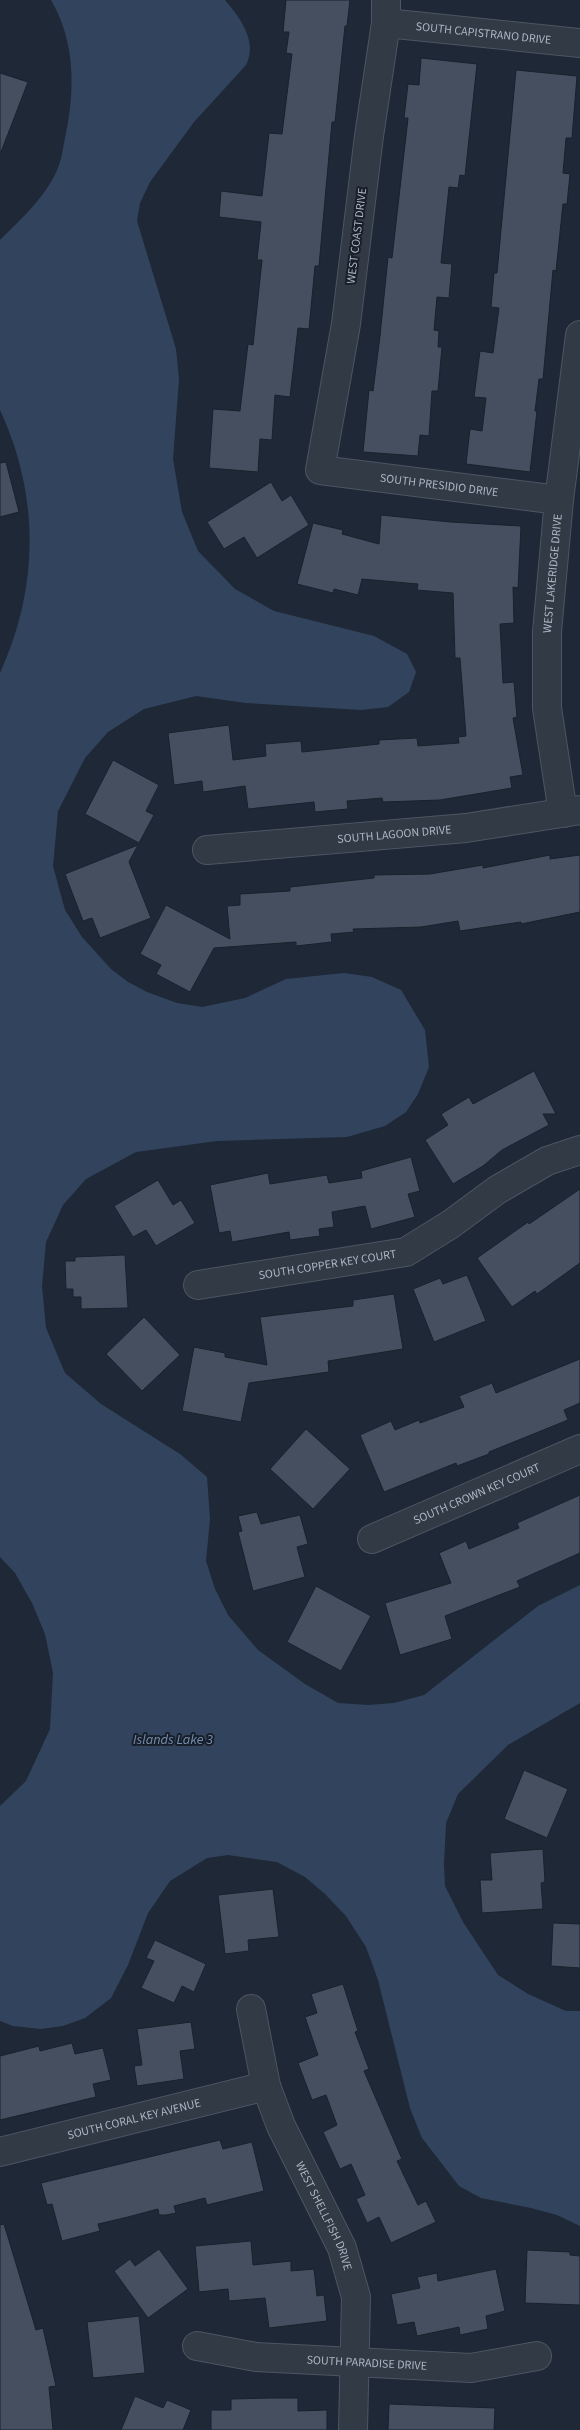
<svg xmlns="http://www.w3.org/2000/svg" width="580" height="2430" viewBox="0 0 580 2430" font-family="'Source Sans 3',sans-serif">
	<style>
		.water { fill: #32445d }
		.building { fill: #454f60; stroke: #1a212d }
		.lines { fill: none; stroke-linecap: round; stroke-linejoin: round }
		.minor-casing { stroke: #4d5562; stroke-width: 30 }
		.minor { stroke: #323a46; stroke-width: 28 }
		.labels { text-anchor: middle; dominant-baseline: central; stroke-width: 4; stroke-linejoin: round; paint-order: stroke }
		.street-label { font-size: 12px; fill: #acb5c4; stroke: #181f2a }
		.water-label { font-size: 14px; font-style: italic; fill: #748cad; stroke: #181f2a }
	</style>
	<rect width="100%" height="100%" fill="#1f2836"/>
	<path class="water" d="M51 0H225C240 18 258 41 246 65L194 122 150 182 140 203 137 221 176 349 179 379 173 459 182 512 198 551 235 589 274 611 374 636 407 654 416 672 409 692 388 707 361 710 246 703 196 696 144 709 108 732 85 758 58 811 53 866 65 910 82 937 111 969 128 982 147 992 177 1003 202 1007 245 998 286 979 344 973 372 977 401 990 425 1030 429 1067 418 1094 406 1112 385 1126 347 1137 217 1141 136 1152 86 1179 63 1205 46 1242 42 1286 46 1328 65 1373 101 1404 180 1454 207 1477 210 1519 206 1561 215 1589 228 1615 258 1650 305 1684 338 1703 368 1705 394 1703 424 1695 538 1606 580 1585V1703L508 1745 458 1794 446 1823 444 1864 445 1886 463 1922 498 1975 528 1994 566 2011H580V2226L557 2215 531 2208 481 2198 459 2186 422 2138 410 2108 378 1980 366 1947 346 1916 325 1894 305 1877 277 1862 228 1855 207 1858 170 1881 148 1913 128 1965 111 1998 85 2018 63 2026 41 2029 13 2026 0 2021V1806L26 1781 50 1729 53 1673 45 1634 32 1603 15 1573 0 1557V673C39 588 40 496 0 410V240C21 219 49 194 59 165 62 157 63 147 65 138 75 91 76 43 51 0Z"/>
	<g class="building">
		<polygon points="286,0 350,0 347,26 345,26 335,122 332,122 319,266 315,266 309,329 298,328 290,397 275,395 272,440 260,439 258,472 209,468 213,409 240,411 248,344 253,345 262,260 257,260 261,222 219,217 221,191 262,196 269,133 282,134 292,54 286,53 289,32 283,32"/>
		<polygon points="421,58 477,64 465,176 460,175 458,188 449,187 441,263 452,264 449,298 437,297 434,330 439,331 438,347 442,347 438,391 432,391 429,436 420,435 418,456 363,452 369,390 373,391 380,336 388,257 392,258 408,118 404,118 408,84 419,85"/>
		<polygon points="516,70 577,76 572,138 566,138 563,173 570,174 567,204 563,204 556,271 553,270 543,379 539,379 535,411 537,411 530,472 466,464 470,429 482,431 486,398 474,397 480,351 493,353 499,308 491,307 494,273 497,273"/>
		<polygon points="0,73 28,82 1,152 0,152"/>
		<polygon points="6,462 19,512 0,517 0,463"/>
		<polygon points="271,482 282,501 291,495 309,525 257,558 244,537 224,549 207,522"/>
		<polygon points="381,515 450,522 521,526 518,588 513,587 514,623 500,624 503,683 514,682 517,717 513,718 523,775 510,777 512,788 440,800 383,802 382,798 347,801 348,809 315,812 314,802 248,809 245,786 203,792 202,781 174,785 168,733 229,725 233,760 266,756 265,744 301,741 302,752 379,744 379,740 417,738 418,746 459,743 458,737 466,736 460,658 455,658 453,593 417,590 418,584 362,579 358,595 334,589 333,593 297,584 313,523 343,530 342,534 379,544"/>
		<polygon points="113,760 159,785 146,811 154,815 139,843 85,814"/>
		<polygon points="138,845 129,862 151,918 100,938 92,918 83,921 65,874"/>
		<polygon points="550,855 550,859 580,855 580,912 521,924 521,922 460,931 458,921 421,927 353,929 354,932 331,934 332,942 296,946 296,942 214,948 190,992 156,974 161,965 140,954 166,905 230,939 227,906 240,905 240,894 290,891 290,887 374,878 374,875 430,874 483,865 483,868"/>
		<polygon points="534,1071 556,1114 543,1114 549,1125 502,1150 483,1166 453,1184 425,1140 448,1125 441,1114 469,1097 473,1104"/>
		<polygon points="411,1157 420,1191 408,1194 415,1217 371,1229 365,1206 332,1212 334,1227 319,1229 320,1236 290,1240 289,1232 232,1242 230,1231 219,1233 210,1185 268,1173 270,1184 327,1175 329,1183 362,1178 361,1171"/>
		<polygon points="158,1180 173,1205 181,1200 195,1223 156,1246 146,1230 133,1237 114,1206"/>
		<polygon points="580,1189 580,1263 537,1294 535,1291 512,1307 477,1258 528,1222 529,1224"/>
		<polygon points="125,1255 128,1308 81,1309 81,1297 73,1297 73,1289 66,1289 65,1261 75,1261 75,1257"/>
		<polygon points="467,1275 486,1321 434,1342 413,1289 440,1278 443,1284"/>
		<polygon points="394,1294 403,1349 328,1361 329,1372 249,1383 241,1422 182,1411 194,1347 225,1353 225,1357 267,1365 260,1317 353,1306 353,1300"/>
		<polygon points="144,1317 180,1355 142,1391 106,1354"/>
		<polygon points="580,1359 580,1403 564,1410 568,1420 489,1452 489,1454 457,1466 456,1463 384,1492 360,1435 391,1421 395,1430 419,1420 420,1423 464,1407 459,1396 492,1383 496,1393"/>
		<polygon points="306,1429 350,1469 313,1509 270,1469"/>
		<polygon points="580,1495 580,1553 517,1581 520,1587 445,1616 452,1639 400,1655 385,1603 451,1583 439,1553 466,1541 469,1549 519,1528 517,1523"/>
		<polygon points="257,1512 261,1524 300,1515 308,1544 297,1547 305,1577 253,1591 238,1532 242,1531 238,1516"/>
		<polygon points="316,1586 371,1616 341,1671 287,1642"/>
		<polygon points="524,1770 568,1789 547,1838 504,1819"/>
		<polygon points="543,1849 545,1882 541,1883 543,1909 482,1913 480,1880 492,1880 490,1853"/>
		<polygon points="273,1889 279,1937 248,1940 249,1951 225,1954 218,1895"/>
		<polygon points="553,1923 580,1924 580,1968 551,1966"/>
		<polygon points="155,1940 206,1964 194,1992 182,1986 174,2003 141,1988 154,1961 146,1958"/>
		<polygon points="343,1984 358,2031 355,2032 369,2069 364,2071 402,2159 397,2161 418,2205 426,2201 436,2222 391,2243 379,2217 367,2223 356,2199 365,2195 351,2164 340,2169 323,2132 337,2125 326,2095 312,2100 298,2063 318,2055 305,2017 317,2013 311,1994"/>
		<polygon points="191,2022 195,2049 180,2051 184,2079 137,2086 134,2066 142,2065 137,2029"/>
		<polygon points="72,2043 75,2054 103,2048 111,2080 93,2084 96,2097 0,2120 0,2056 39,2046 40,2051"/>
		<polygon points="220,2140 223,2149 252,2142 264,2191 207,2205 205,2198 174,2206 176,2213 166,2215 159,2215 158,2209 124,2218 98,2224 100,2231 62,2241 52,2204 47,2205 41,2183"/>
		<polygon points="4,2224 36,2330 43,2328 56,2386 49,2387 53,2430 0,2430 0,2225"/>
		<polygon points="251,2241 253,2265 291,2261 291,2271 314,2269 317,2296 324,2295 327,2321 269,2328 265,2298 229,2301 228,2289 199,2292 195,2246"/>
		<polygon points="159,2249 188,2289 148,2318 114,2271 130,2259 135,2266"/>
		<polygon points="527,2250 570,2252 570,2255 580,2256 580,2305 525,2303"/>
		<polygon points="496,2269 505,2311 486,2316 488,2329 460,2335 459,2327 417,2336 414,2322 397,2325 391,2294 420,2288 417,2277 437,2273 438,2281"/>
		<polygon points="139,2316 145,2373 93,2378 87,2322"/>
		<polygon points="135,2396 163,2408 167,2400 191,2410 183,2430 121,2430"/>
		<polygon points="271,2398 298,2398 298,2411 327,2410 327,2430 211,2430 211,2410 231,2410 231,2399"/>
		<polygon points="389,2404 495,2408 494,2430 388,2430"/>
	</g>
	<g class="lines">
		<defs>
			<g id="minor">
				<path id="s1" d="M386 0V23L369 136 346 324 320 470 559 500"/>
				<path id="s2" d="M386 23 580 43"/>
				<path id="s3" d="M563 813 547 708V632L559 500 580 335"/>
				<path id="s4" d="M207 850 466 828 580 810"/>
				<path id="s5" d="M198 1285 406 1252 451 1224 497 1190 547 1161 580 1150"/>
				<path id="s6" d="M372 1539 580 1449"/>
				<path id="s7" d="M251 2009 266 2086 281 2126 342 2248 356 2297 353 2430"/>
				<path id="s8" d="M0 2152 266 2086"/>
				<path id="s9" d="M197 2346 256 2357 471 2368 537 2356"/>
			</g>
		</defs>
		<use href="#minor" class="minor-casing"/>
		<use href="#minor" class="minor"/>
	</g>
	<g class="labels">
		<g class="street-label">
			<text stroke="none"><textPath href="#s2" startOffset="98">SOUTH CAPISTRANO DRIVE</textPath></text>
			<text transform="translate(357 236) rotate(-83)">WEST COAST DRIVE</text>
			<text stroke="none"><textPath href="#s1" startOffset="595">SOUTH PRESIDIO DRIVE</textPath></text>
			<text stroke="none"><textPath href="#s3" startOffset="241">WEST LAKERIDGE DRIVE</textPath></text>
			<text stroke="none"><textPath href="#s4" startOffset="188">SOUTH LAGOON DRIVE</textPath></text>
			<text stroke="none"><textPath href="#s5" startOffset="131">SOUTH COPPER KEY COURT</textPath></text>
			<text stroke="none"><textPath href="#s6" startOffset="114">SOUTH CROWN KEY COURT</textPath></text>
			<text stroke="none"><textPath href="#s8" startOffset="138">SOUTH CORAL KEY AVENUE</textPath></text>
			<text stroke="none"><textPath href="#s7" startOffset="221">WEST SHELLFISH DRIVE</textPath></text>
			<text stroke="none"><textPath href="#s9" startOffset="171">SOUTH PARADISE DRIVE</textPath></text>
		</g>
		<g class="water-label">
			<text x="173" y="1740">Islands Lake 3</text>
		</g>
	</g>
</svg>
